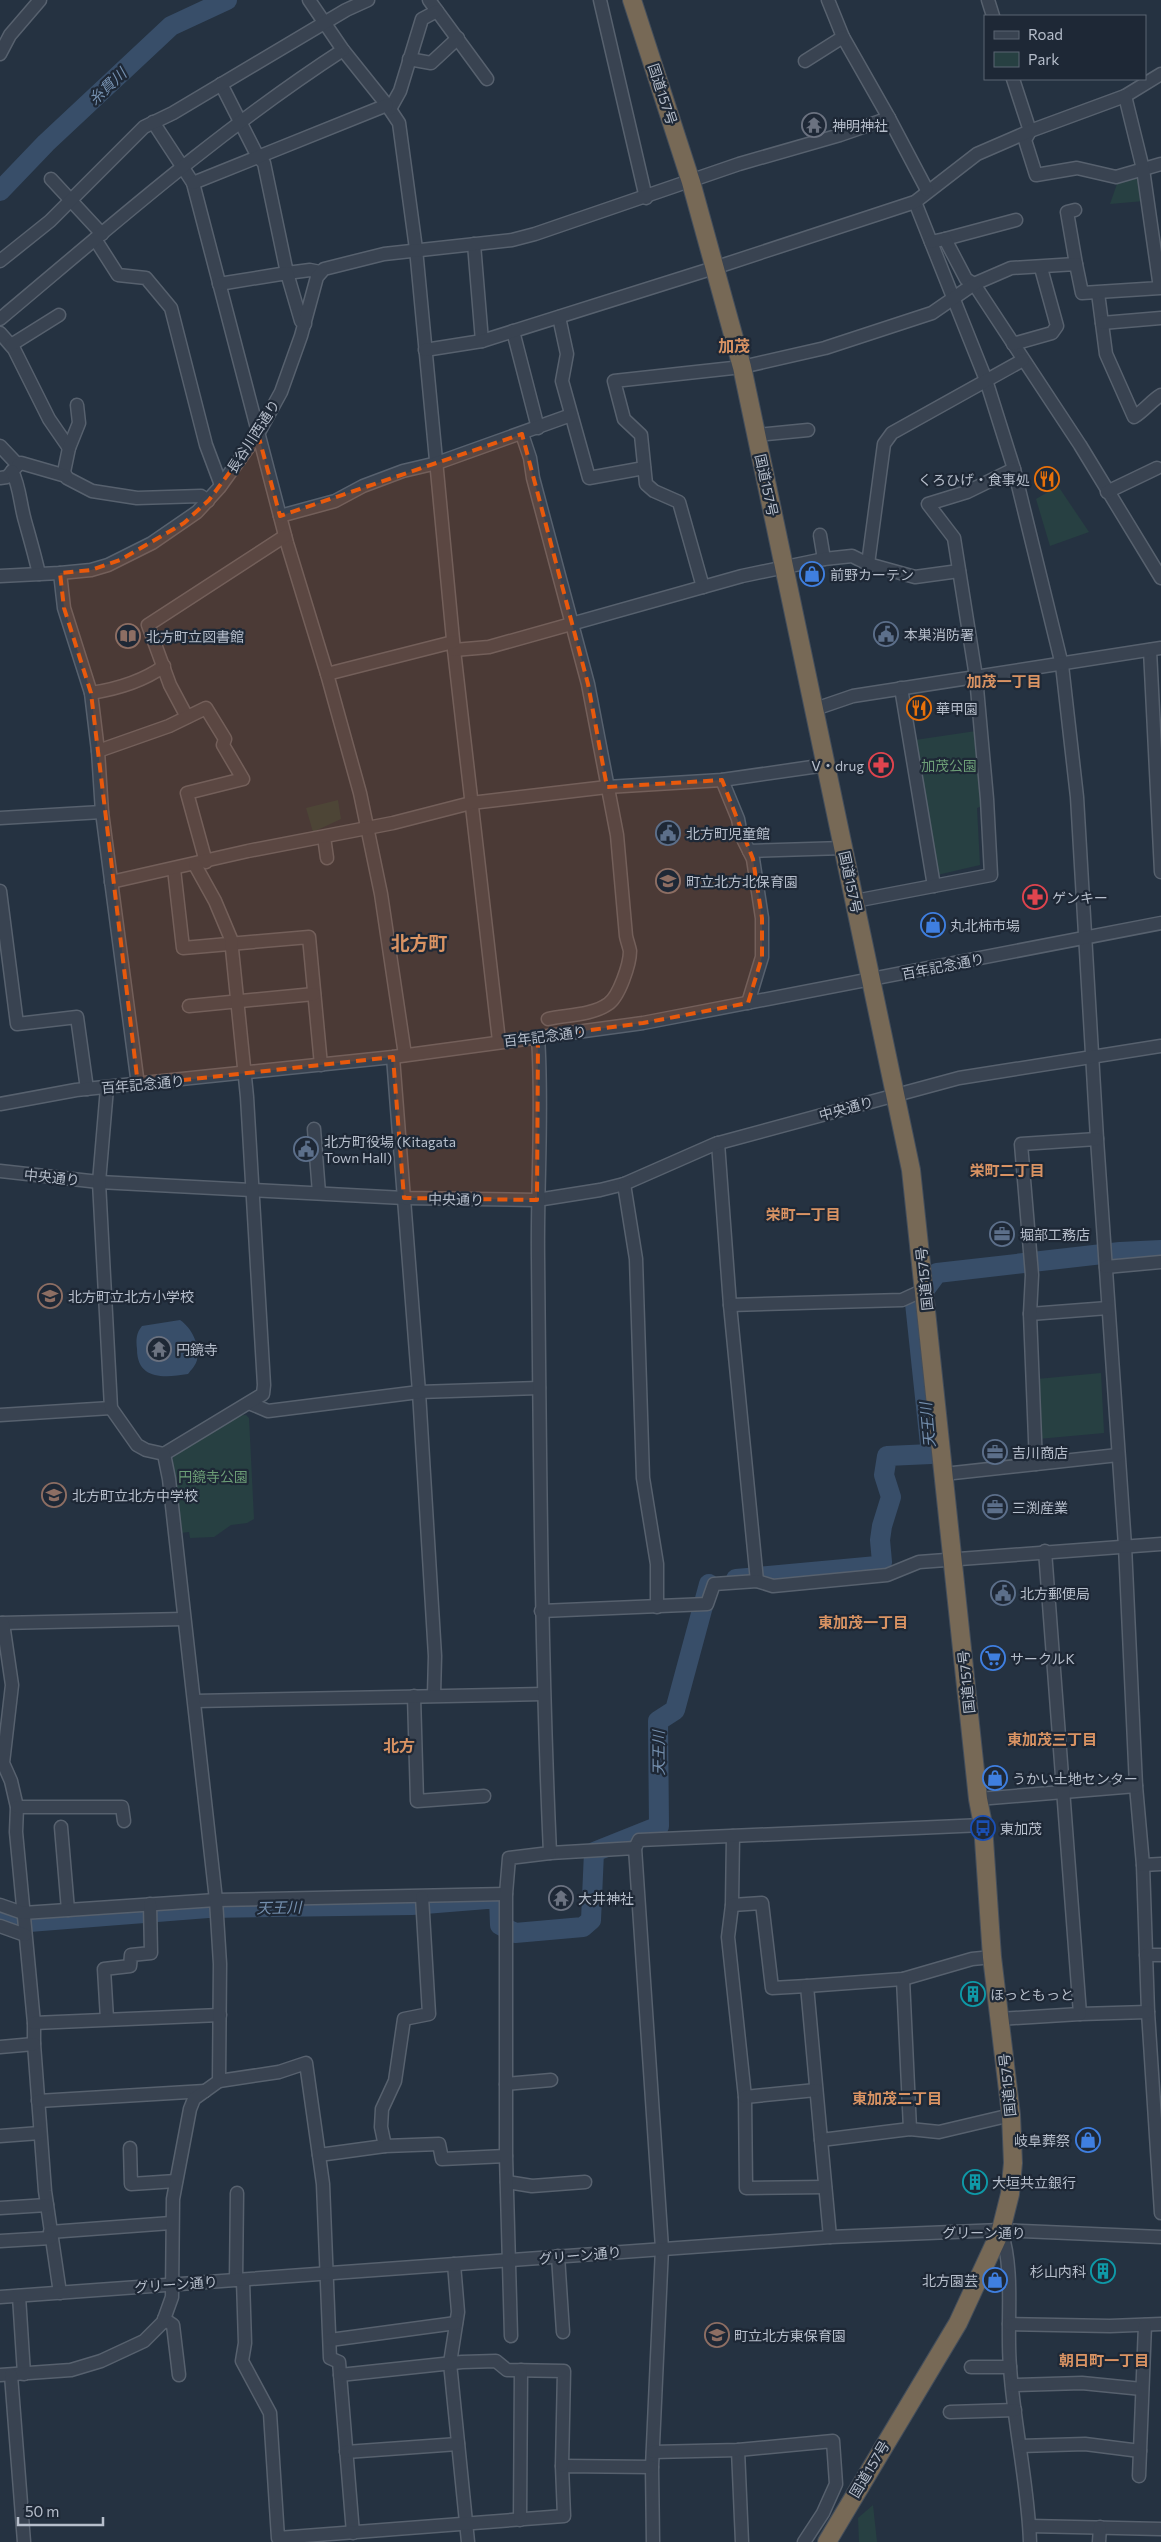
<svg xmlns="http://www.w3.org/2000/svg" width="1161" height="2542" viewBox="0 0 1161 2542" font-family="Commissioner,'Noto Sans JP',sans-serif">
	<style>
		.green { fill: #274042 }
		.water { fill: #384e69 }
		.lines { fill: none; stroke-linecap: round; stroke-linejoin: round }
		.river { stroke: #384e69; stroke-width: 20 }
		.minor-casing { stroke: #57616e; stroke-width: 15 }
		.highway-casing { stroke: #444e5b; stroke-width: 20 }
		.minor { stroke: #394351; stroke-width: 12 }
		.highway { stroke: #776956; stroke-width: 18 }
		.marked { fill: #e8590c; fill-opacity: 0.2; stroke: #e8590c; stroke-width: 4; stroke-dasharray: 10 6; stroke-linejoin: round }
		.labels { text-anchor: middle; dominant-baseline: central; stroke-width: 4.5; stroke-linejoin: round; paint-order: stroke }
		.street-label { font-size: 14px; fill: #b6becb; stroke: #1e2836 }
		.poi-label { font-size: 14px; fill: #b6becb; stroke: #1e2836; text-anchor: start }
		.park-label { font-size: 14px; fill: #6c9d76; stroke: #1e2836 }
		.water-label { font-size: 15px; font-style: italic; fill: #7590af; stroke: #1e2836 }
		.neighbourhood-label { font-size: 15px; font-weight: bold; fill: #d99363; stroke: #1e2836 }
		.quarter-label { font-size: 16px; font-weight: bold; fill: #d99363; stroke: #1e2836 }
		.district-label { font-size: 19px; font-weight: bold; fill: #d99363; stroke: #1e2836 }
	</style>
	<rect width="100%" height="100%" fill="#253241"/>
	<g class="green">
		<polygon points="1136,175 1141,179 1144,201 1110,204 1118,181"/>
		<polygon points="1058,486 1089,532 1050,546 1036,499"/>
		<polygon points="976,731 982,806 977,808 980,865 937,875 915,740"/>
		<polygon points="338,800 341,819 313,832 306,808"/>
		<polygon points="1101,1373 1104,1433 1038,1439 1037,1379"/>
		<polygon points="246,1415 249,1418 254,1519 247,1523 231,1525 214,1537 190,1538 189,1532 180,1533 172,1462 174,1453 232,1416"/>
		<polygon points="873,2505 877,2542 859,2542 858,2518"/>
	</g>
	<path class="water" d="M180 1320C192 1328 200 1345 197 1360 196 1365 191 1370 188 1374 164 1378 137 1380 137 1349 136 1340 136 1333 142 1326Z"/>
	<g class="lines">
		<g class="river">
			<polyline points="0,191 46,143 171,26 227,0"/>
			<polyline points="736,1579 877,1566 882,1562 880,1540 882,1526 891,1497 884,1475 887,1456 931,1454 915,1303 937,1273 1120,1252 1161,1250"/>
			<polyline points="0,1917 16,1923 208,1908 412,1905 499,1898 500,1925 515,1933 583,1927 591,1920 594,1852 659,1826 658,1721 675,1710 709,1584"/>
		</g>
		<defs>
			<g id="minor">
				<polyline points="309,0 343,50 387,105 399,123 416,249 454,650 499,1041"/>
				<polyline points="429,0 487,79"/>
				<polyline points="600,0 646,198"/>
				<polyline points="828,0 843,37 889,118"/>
				<polyline points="988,0 993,16"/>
				<polyline points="0,54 10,35 40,0"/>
				<polyline points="409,59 431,63 458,38"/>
				<polyline points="805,61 843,37"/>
				<polyline points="1013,79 1030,131 1025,140 1036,175 1077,168 1116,177 1161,164"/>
				<polyline points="221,84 258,157 264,163 287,273 310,270 320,272"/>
				<polyline points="390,109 400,91 422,19 437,11"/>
				<polyline points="153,122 193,183 287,543 327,674 360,793 381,894 405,1055"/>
				<polyline points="51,179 102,234"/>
				<polyline points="193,183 387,105"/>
				<polyline points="915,202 986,380 1014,469 1062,665 1077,797 1097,1139 1125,1546 1136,1786 1143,1865 1148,2012 1161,2213"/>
				<polyline points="1075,210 1067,212 1076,264"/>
				<polyline points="95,239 118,275 146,278 171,308 206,445 221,485"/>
				<polyline points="945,239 1016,220"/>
				<polyline points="931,242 945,239 966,279 974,284 1080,445 1161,578"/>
				<polyline points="474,244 482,341"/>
				<polyline points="0,261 50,221 144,127 173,113 346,10 368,0"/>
				<polyline points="219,284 287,273 301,321 305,324"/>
				<path d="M1098 293 1106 354 1134 417C1145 410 1151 401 1161 395"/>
				<polyline points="559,317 567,354 562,381 589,478 644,468"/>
				<path d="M0 319C111 226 221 129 343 50"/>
				<polyline points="1102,323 1161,318"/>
				<polyline points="513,331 538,428"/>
				<polyline points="0,333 14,349 49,419 69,448"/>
				<polyline points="1013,344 1052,333 1057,326 1041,268"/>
				<polyline points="11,345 59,315"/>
				<polyline points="425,350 482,341 717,267 915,202 977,154 1030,131 1125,96 1161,74"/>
				<polyline points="77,405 79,423 69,448 64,472 67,478 92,491 137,498 201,496 208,501"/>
				<path d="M522 434 530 458 533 478 588 684 617 835 626 936C627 941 629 946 630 951 630 964 619 997 608 1004 593 1015 566 1015 548 1019"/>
				<polyline points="757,435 808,430"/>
				<polyline points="0,446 18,465 7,477 0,478"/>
				<polyline points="18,465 21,463 66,476"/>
				<path d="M12 471C20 487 20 504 25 521 30 539 35 556 39 574"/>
				<polyline points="1107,492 1157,468"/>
				<polyline points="280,516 335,501 363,486 403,471 437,463 571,415"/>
				<polyline points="820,535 824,559"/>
				<polyline points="868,564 884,444 892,433 1023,360"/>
				<polyline points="60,573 64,608 91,693 98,751 102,812 138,1085"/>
				<polyline points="0,576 60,573 91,570 108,565 152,543 197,512 219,488 258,434 281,392 301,336 317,277 324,269 384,254 512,240 535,234 739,164 840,135 889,118 927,190"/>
				<polyline points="703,587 679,502 654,491 646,484 641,435 624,419 614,381 742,367 825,348 932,313 974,284 1011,268 1076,264 1082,293 1160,288 1143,169 1125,96"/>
				<polyline points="454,650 489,647 742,576 824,559 852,556 868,564 915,577 959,571"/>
				<polyline points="1150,650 1161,872"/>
				<polyline points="327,674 453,642"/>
				<polyline points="901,688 934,886"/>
				<path d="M91 693C117 689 142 682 164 666"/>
				<polyline points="815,709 853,696 1161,648"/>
				<polyline points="187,717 170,685 148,625 285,536"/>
				<polyline points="98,751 169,726 206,708 225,739 223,745 243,779 187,793 206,862"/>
				<polyline points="722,780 738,819 741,835 753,859 762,918 762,957 748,1003"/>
				<polyline points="0,818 102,812"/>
				<polyline points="324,837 327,858"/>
				<polyline points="749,851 844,848"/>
				<polyline points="174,869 183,948 309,937 321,1065"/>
				<polyline points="111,882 248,851 393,823 471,803 607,787 722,780 826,765"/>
				<polyline points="0,891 17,1024 77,1017 87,1089"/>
				<polyline points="855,901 991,875 987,799 976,677 954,538 928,504 967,492 1014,469"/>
				<polyline points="189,1006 314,994"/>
				<polyline points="393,1057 419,1392 435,1656 434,1695"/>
				<polyline points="0,1104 76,1090 393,1057 643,1023 1161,923"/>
				<polyline points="314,1129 319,1193"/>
				<polyline points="718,1143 730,1305 757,1581"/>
				<polyline points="0,1171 99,1182 404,1198 537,1200 600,1190 624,1184 715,1144 959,1078 1161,1046"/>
				<polyline points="624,1184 636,1259 643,1478 657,1564 657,1607"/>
				<polyline points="1106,1267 1161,1262"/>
				<polyline points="730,1305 902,1300 926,1289"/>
				<polyline points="1030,1314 1108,1308"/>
				<polyline points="249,1403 268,1411 419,1392 539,1388"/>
				<polyline points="0,1415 111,1408"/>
				<polyline points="164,1454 263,1394 264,1385 247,1097 231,939 215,901 195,865"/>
				<polyline points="1036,1464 1030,1314 1032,1275 1021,1144 1097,1139"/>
				<polyline points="944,1474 1118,1455"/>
				<polyline points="541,1611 707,1604 714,1584 757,1581 773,1586 887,1575 919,1562 1161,1544"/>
				<polyline points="0,1623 184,1619"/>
				<polyline points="3,1623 12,1685 3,1763 11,1781 17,1807 16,1832 34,2023 34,2044 45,2191 60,2293"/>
				<polyline points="414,1696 417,1801 484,1796"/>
				<polyline points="195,1701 543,1694"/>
				<polyline points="978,1799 1136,1786"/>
				<polyline points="17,1807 122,1807 124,1821"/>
				<polyline points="61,1827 68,1910"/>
				<polyline points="733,1836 732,1905 728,1937 745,2097 746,2188 825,2187"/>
				<polyline points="635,1848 639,1840 983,1825"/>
				<polyline points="550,1853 635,1848 662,2248 652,2467 653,2542"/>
				<polyline points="1143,1865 1161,1864"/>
				<polyline points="0,1905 23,1913 216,1900 506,1894"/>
				<polyline points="732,1905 762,1903 772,1988 807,1986"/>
				<polyline points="0,1926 25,1935"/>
				<polyline points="1146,1955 1161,1955"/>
				<polyline points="992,1957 972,1959 903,1979 807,1986 821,2140 910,2129 939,2132 1011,2115"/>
				<polyline points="903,1979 910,2129"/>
				<polyline points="1080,2014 1148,2012"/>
				<polyline points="107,2019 104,1969 130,1966 131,1955 151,1953 150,1904"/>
				<polyline points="999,2019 1080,2014 1045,1551"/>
				<polyline points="34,2023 220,2015"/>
				<polyline points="0,2047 34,2044"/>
				<polyline points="219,2081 279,2072 306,2063 323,2184 330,2358 339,2362 353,2533"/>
				<polyline points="506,2084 551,2080"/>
				<polyline points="745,2097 816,2090"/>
				<polyline points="38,2101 205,2091"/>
				<polyline points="0,2136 40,2133"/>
				<polyline points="821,2140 830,2237"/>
				<polyline points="385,2146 381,2127 382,2109 395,2081 404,2019 429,2014 422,1897"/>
				<polyline points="130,2148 131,2184 176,2181"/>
				<polyline points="319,2155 385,2146 439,2144 442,2159 506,2156"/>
				<polyline points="507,2182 532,2186 585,2182"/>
				<polyline points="0,2208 47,2205"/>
				<path d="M1001 2230C1015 2274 1006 2322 1010 2367 1014 2426 1028 2483 1030 2542"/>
				<polyline points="50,2232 171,2223"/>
				<polyline points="0,2241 51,2238"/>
				<polyline points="558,2256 563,2332"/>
				<polyline points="454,2264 458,2312 450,2363 468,2542"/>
				<polyline points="236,2280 237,2193"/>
				<polyline points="243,2280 245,2343 242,2361 270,2413 278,2538 564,2516 562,2466 652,2467"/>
				<polyline points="19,2296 24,2374"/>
				<polyline points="0,2297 830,2237 1001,2230 1161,2237"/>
				<polyline points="164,2319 173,2325 179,2375"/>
				<polyline points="1009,2324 1110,2326 1161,2324"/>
				<path d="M511 2336 506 2156V1894L509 1858 550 1853C541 1654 540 1457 538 1258 537 1185 543 1110 538 1037"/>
				<polyline points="330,2340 456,2323"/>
				<polyline points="971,2367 1010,2367"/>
				<polyline points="0,2375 71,2370 101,2361 144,2341 163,2322 172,2297 173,2199 190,2109 194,2099 219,2081 220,1964 216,1900 169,1479 164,1454 146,1450 137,1445 111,1408 99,1182 107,1088"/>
				<polyline points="11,2375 24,2542"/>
				<polyline points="340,2375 462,2362 496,2361 507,2370 564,2371 562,2466"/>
				<polyline points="1012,2385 1082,2383 1142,2389"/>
				<polyline points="950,2412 1015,2410"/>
				<polyline points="1020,2446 1085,2444 1140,2451"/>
				<polyline points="738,2450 742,2542"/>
				<polyline points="346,2452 458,2444"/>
				<polyline points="653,2452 738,2450 833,2441 836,2484 823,2513 804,2542"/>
				<polyline points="1139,2476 1145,2325"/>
				<polyline points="520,2520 521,2370"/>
				<polyline points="1030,2526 1161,2529"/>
				<polyline points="1099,2542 1100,2527"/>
			</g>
			<polyline id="highway" points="632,0 691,182 742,367 911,1170 978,1799 983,1825 992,1957 1011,2115 1013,2163 1010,2194 1001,2230 958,2323 827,2542"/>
		</defs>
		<use href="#minor" class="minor-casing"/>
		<use href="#highway" class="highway-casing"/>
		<use href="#minor" class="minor"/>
		<use href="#highway" class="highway"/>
	</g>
	<path class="marked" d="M258 434 280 516 522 434 588 684 607 787 722 780 753 859 762 918V957L748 1003 643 1023 538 1037 537 1200 404 1198 393 1057 138 1085 91 693 64 608 60 573 91 570 120 560 184 523 209 500Z"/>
	<defs>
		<symbol id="temple-ring" viewBox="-11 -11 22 22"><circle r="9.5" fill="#1e2836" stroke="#6b7280" stroke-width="1.5"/><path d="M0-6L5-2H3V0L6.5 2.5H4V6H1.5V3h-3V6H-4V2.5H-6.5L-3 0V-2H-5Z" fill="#6b7280"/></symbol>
		<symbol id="restaurant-ring" viewBox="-11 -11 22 22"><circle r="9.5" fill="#1e2836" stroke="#e8710a" stroke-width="1.5"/><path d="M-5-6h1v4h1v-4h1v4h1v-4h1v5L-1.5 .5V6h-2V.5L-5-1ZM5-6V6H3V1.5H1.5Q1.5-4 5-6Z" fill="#e8710a"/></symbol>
		<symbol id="shop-ring" viewBox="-11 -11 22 22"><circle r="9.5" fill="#1e2836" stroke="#3f7fe0" stroke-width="1.5"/><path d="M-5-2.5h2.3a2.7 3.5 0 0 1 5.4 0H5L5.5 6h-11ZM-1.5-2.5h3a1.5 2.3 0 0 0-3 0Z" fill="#3f7fe0"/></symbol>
		<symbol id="civic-ring" viewBox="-11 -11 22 22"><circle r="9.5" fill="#1e2836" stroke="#5c6f8a" stroke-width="1.5"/><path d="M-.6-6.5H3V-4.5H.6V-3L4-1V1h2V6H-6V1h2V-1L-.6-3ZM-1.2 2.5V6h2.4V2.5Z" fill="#5c6f8a"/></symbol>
		<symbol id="library-ring" viewBox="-11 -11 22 22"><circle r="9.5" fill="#1e2836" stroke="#8d6e63" stroke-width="1.5"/><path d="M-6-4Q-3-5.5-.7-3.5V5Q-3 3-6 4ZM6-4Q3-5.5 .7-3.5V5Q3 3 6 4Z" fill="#8d6e63"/></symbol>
		<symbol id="pharmacy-ring" viewBox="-11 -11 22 22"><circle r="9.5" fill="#1e2836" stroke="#e0444e" stroke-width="1.5"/><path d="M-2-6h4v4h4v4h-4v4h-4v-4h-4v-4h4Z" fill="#e0444e"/></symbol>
		<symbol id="school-ring" viewBox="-11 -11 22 22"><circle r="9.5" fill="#1e2836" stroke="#8d6e63" stroke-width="1.5"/><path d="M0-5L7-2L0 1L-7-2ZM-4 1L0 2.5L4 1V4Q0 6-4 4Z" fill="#8d6e63"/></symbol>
		<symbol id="office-ring" viewBox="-11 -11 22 22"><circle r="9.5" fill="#1e2836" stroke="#5c6f8a" stroke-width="1.5"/><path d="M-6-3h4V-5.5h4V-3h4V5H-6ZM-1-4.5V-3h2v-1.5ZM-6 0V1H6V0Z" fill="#5c6f8a"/></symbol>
		<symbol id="supermarket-ring" viewBox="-11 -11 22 22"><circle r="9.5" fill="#1e2836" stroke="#3f7fe0" stroke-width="1.5"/><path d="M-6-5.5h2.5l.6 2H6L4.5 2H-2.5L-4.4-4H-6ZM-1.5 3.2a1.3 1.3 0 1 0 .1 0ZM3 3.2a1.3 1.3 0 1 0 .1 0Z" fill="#3f7fe0"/></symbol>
		<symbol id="bus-ring" viewBox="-11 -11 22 22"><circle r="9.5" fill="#1e2836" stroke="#1a4fb4" stroke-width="1.5"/><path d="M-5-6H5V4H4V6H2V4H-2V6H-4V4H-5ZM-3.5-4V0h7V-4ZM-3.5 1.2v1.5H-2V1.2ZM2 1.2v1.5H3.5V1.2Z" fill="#1a4fb4"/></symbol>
		<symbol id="building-ring" viewBox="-11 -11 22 22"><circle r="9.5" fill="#1e2836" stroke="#0f9aa8" stroke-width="1.5"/><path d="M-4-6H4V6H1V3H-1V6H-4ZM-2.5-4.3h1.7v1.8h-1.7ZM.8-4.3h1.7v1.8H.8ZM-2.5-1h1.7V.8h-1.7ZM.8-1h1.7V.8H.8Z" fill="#0f9aa8"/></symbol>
	</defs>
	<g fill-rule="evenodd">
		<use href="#temple-ring" x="800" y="111" width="28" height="28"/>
		<use href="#restaurant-ring" x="1033" y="465" width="28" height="28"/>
		<use href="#shop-ring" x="798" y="560" width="28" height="28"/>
		<use href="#civic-ring" x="872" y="620" width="28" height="28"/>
		<use href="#library-ring" x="114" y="622" width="28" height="28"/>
		<use href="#restaurant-ring" x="905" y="694" width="28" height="28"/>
		<use href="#pharmacy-ring" x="867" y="751" width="28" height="28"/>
		<use href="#civic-ring" x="654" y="819" width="28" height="28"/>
		<use href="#school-ring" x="654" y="867" width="28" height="28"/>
		<use href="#pharmacy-ring" x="1021" y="883" width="28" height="28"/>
		<use href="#shop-ring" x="919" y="911" width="28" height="28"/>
		<use href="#civic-ring" x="292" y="1135" width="28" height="28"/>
		<use href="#office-ring" x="988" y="1220" width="28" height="28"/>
		<use href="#school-ring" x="36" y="1282" width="28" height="28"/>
		<use href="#temple-ring" x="145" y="1335" width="28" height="28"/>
		<use href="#office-ring" x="981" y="1438" width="28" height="28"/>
		<use href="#school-ring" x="40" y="1481" width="28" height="28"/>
		<use href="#office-ring" x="981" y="1493" width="28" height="28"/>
		<use href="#civic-ring" x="989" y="1579" width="28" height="28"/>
		<use href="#supermarket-ring" x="979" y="1644" width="28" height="28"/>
		<use href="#shop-ring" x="981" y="1764" width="28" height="28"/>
		<use href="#bus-ring" x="969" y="1814" width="28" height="28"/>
		<use href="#temple-ring" x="547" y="1884" width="28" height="28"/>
		<use href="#building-ring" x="959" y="1980" width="28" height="28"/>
		<use href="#shop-ring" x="1074" y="2126" width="28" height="28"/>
		<use href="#building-ring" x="961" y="2168" width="28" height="28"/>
		<use href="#building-ring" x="1089" y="2257" width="28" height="28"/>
		<use href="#shop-ring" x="981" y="2266" width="28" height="28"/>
		<use href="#school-ring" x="703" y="2321" width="28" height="28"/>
	</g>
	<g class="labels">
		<g class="street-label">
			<text transform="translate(663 94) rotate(72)">国道157号</text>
			<text transform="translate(253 436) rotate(-57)">長谷川西通り</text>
			<text transform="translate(767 485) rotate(78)">国道157号</text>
			<text transform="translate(851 882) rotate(78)">国道157号</text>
			<text transform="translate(943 966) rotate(-11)">百年記念通り</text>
			<text transform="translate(545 1036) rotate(-7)">百年記念通り</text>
			<text transform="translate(143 1084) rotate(-5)">百年記念通り</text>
			<text transform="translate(846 1108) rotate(-15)">中央通り</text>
			<text transform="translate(52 1177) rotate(6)">中央通り</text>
			<text transform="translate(456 1199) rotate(1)">中央通り</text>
			<text transform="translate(924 1279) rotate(-96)">国道157号</text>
			<text transform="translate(966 1682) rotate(-96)">国道157号</text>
			<text transform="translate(1007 2085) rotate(-96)">国道157号</text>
			<text x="984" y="2232">グリーン通り</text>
			<text transform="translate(580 2255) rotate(-5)">グリーン通り</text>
			<text transform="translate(176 2284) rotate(-4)">グリーン通り</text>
			<text transform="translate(869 2469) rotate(-59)">国道157号</text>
		</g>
		<g class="poi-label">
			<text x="832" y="125">神明神社</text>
			<text x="1030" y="479" text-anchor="end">くろひげ・食事処</text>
			<text x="830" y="574">前野カーテン</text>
			<text x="904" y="634">本巣消防署</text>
			<text x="146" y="636">北方町立図書館</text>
			<text x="936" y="708">華甲園</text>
			<text x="864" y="765" text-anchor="end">V・drug</text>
			<text x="686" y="833">北方町児童館</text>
			<text x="686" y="881">町立北方北保育園</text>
			<text x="1052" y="897">ゲンキー</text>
			<text x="950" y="925">丸北柿市場</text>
			<text x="324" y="1141">北方町役場 (Kitagata<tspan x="324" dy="16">Town Hall)</tspan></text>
			<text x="1020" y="1234">堀部工務店</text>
			<text x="68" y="1296">北方町立北方小学校</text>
			<text x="176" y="1349">円鏡寺</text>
			<text x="1012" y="1452">吉川商店</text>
			<text x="72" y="1495">北方町立北方中学校</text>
			<text x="1012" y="1507">三渕産業</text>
			<text x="1020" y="1593">北方郵便局</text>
			<text x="1010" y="1658">サークルK</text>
			<text x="1012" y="1778">うかい土地センター</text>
			<text x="1000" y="1828">東加茂</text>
			<text x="578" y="1898">大井神社</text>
			<text x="990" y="1994">ほっともっと</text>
			<text x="1070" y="2140" text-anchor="end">岐阜葬祭</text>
			<text x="992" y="2182">大垣共立銀行</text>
			<text x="1086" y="2271" text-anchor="end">杉山内科</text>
			<text x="978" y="2280" text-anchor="end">北方園芸</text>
			<text x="734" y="2335">町立北方東保育園</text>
		</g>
		<g class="park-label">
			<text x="949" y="765">加茂公園</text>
			<text x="213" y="1476">円鏡寺公園</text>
		</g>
		<g class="water-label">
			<text transform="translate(107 86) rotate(-43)">糸貫川</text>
			<text transform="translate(927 1425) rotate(-95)">天王川</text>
			<text transform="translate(658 1753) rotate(-90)">天王川</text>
			<text transform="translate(279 1907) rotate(-1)">天王川</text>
		</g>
		<g class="neighbourhood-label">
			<text x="1004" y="681">加茂一丁目</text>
			<text x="1007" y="1170">栄町二丁目</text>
			<text x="803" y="1214">栄町一丁目</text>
			<text x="863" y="1622">東加茂一丁目</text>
			<text x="1052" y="1739">東加茂三丁目</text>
			<text x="897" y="2098">東加茂二丁目</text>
			<text x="1104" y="2360">朝日町一丁目</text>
		</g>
		<g class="quarter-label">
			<text x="734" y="345">加茂</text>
			<text x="399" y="1745">北方</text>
		</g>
		<g class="district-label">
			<text x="419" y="942">北方町</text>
		</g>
	</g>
	<rect x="984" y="15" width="162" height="65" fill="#1e2836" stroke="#5b6472"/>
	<rect x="994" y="31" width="25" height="8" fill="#394351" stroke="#5b6472"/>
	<text x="1028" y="40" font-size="15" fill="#b6becb">Road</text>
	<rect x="994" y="52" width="25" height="15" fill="#274042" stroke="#5b6472"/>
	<text x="1028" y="65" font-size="15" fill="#b6becb">Park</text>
	<path d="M18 2517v8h85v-8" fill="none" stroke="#b6becb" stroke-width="2.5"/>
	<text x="25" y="2517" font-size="15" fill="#b6becb" stroke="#1e2836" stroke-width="4" paint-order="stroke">50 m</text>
</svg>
